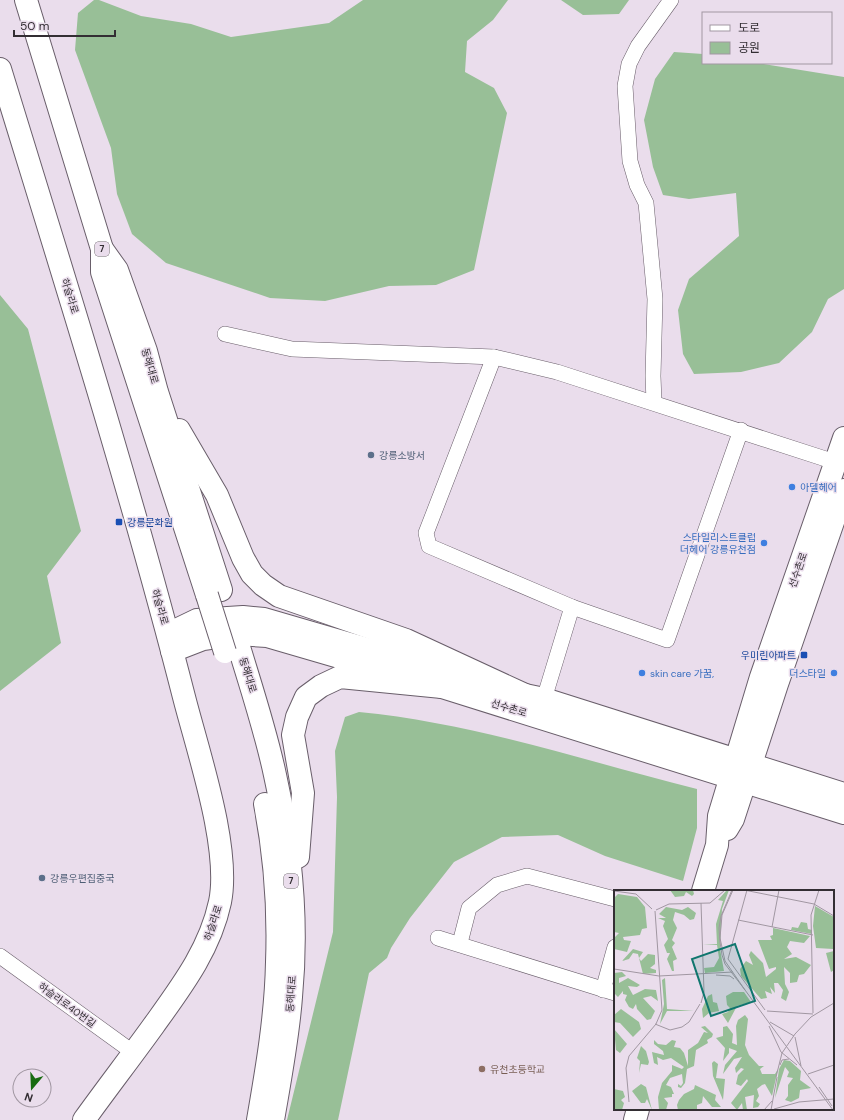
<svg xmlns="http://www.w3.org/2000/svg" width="844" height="1120" viewBox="0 0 844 1120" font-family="'DM Sans','Noto Sans KR',sans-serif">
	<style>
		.green { fill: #98bf97 }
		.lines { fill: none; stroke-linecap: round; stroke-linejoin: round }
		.street-casing { stroke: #695e6a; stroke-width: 16 }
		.secondary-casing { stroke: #695e6a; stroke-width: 24 }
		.primary-casing { stroke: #695e6a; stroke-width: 24 }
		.street { stroke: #fff; stroke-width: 15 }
		.secondary { stroke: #fff; stroke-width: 22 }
		.primary { stroke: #fff; stroke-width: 22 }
		.primary-bridge-casing { stroke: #695e6a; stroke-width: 24; stroke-linecap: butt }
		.primary-bridge { stroke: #fff; stroke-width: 22 }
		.service-dot { fill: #5c6f8a; stroke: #eaddec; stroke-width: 1.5 }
		.shop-dot { fill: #3f7fe0; stroke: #eaddec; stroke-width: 1.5 }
		.transit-dot { fill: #1a4fb4; stroke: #eaddec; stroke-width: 1.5 }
		.education-dot { fill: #8d6e63; stroke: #eaddec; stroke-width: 1.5 }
		.labels { text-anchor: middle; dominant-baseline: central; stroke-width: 3; stroke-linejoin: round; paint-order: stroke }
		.shield { fill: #eaddec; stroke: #6a626a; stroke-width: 1 }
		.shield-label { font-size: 9px; font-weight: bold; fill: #332e33 }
		.street-label { font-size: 10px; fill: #332e33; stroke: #eaddec }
		.service-label { font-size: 10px; fill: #4e5e75; stroke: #eaddec; text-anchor: start }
		.shop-label { font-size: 10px; fill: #366cbe; stroke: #eaddec; text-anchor: start }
		.transit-label { font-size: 10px; fill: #164399; stroke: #eaddec; text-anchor: start }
		.education-label { font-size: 10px; fill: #785e54; stroke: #eaddec; text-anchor: start }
		.inset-road { fill: none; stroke: #a197a2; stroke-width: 1 }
		.view { fill: #0f766e; fill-opacity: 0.15; stroke: #0f766e; stroke-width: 2 }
		.inset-edge { fill: none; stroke: #332e33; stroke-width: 2 }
	</style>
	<rect width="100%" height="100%" fill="#eaddec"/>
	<g class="green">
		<polygon points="94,0 99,0 141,16 191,24 231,37 329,23 363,0 508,0 493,20 467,41 465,72 494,88 507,113 474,270 436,285 389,286 325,301 270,298 166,263 132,234 117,194 111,148 75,50 78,13"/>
		<polygon points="561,0 629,0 619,14 583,15"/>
		<polygon points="674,52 703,54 703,63 758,63 844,77 844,289 828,299 812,332 779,363 741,372 694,374 683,354 678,310 689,279 739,236 736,193 689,199 663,195 653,167 644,120 655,79"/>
		<polygon points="0,295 28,329 81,531 47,576 61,643 0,691"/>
		<path d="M359 712C474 723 585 761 697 789V828L683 881 605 856 558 835 502 837 454 862 410 918 391 948 387 958 369 973 338 1120H287L333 932 337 797 335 751 345 717Z"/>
	</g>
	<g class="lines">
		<defs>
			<g id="street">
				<polyline points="225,334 292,349 494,357 557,372 835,462"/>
				<polyline points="494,357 426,533 429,546 572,607 667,640 741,430"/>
				<polyline points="654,402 653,376 655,299 646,203 637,185 630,161 625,86 629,64 638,46 671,0"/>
				<polyline points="544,699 572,607"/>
				<polyline points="438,938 615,993"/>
				<polyline points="460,943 469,908 497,885 527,876 615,899"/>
				<polyline points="0,956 134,1053"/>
				<polyline points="603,990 615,947"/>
			</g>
			<g id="secondary">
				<path d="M0 69C64 278 130 486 184 697 198 752 231 848 220 902 210 949 182 986 154 1025 131 1057 107 1088 84 1120"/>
				<polyline points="168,634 197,620 243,617 264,619 525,695 544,699 844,794"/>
				<polyline points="172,651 203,639 238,634 267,636 442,687 844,813"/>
				<polyline points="727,829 733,819 777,684 844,490"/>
				<polyline points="703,891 717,845 719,816 761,677 844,438"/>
				<polyline points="635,1120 638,1109"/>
			</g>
			<g id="primary">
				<polyline points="26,0 102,249"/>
				<polyline points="179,430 217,495 243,558 252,574 263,585 279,596 406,640 525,695"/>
				<polyline points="207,595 102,272 102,249 117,270 146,351 157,392 221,590"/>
				<path d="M239 647C252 690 266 732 275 775 291 847 298 924 291 997 288 1038 280 1079 273 1120"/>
				<polyline points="298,857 303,793 293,735 297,717 306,697 321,686 340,677 442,687"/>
				<path d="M258 1120C267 1068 276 1015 277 962 279 909 275 856 265 804"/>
			</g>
		</defs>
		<use href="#street" class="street-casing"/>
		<use href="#secondary" class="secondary-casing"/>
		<use href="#primary" class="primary-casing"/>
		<use href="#street" class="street"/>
		<use href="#secondary" class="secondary"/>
		<use href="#primary" class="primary"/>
		<defs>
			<polyline id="primary-bridge" points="207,595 225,652"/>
		</defs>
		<use href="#primary-bridge" class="primary-bridge-casing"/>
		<use href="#primary-bridge" class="primary-bridge"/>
	</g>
	<g class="service-dot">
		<circle cx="371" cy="455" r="4"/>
		<circle cx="42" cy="878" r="4"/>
	</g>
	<g class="shop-dot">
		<circle cx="792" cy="487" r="4"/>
		<circle cx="764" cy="543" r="4"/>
		<circle cx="642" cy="673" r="4"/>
		<circle cx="834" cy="673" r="4"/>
	</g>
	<g class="transit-dot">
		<rect x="115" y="518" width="8" height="8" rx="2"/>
		<rect x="800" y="651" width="8" height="8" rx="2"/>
	</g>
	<circle class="education-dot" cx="482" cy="1069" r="4"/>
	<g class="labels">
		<g class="shield">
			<rect x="95" y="242" width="14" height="14" rx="3"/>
			<rect x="284" y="874" width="14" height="14" rx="3"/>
		</g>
		<g class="shield-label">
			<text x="102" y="249">7</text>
			<text x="291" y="881">7</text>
		</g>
		<g class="street-label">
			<text transform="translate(70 296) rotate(73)">하슬라로</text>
			<text transform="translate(150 366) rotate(74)">동해대로</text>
			<text transform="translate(798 570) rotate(-71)">선수촌로</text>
			<text transform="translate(160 607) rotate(74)">하슬라로</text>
			<text transform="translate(248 675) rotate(73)">동해대로</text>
			<text transform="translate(509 708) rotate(17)">선수촌로</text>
			<text transform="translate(213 923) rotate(-72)">하슬라로</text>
			<text transform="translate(291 994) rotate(-86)">동해대로</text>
			<text transform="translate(67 1005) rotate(36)">하슬라로40번길</text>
		</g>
		<g class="service-label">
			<text x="379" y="455">강릉소방서</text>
			<text x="50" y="878">강릉우편집중국</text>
		</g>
		<g class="shop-label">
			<text x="800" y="487">아델헤어</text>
			<text x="756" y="537" text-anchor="end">스타일리스트클럽<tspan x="756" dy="12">더헤어 강릉유천점</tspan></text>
			<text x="650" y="673">skin care 가꿈,</text>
			<text x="826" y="673" text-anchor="end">더스타일</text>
		</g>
		<g class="transit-label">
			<text x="127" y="522">강릉문화원</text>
			<text x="796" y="655" text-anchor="end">우미린아파트</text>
		</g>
		<g class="education-label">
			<text x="490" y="1069">유천초등학교</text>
		</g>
	</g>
	<g transform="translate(614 890)">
		<rect width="220" height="220" fill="#eaddec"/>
		<path d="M56 0H79L80 4 78 6 72 2 70 6 61 7ZM115 0 108 19 106 59 110 81 91 83 90 78 100 77 105 68 103 55 89 54H103L102 34 109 11 104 10 112 1ZM4 4 23 7 31 17 33 38 28 39 26 45 9 47 10 50 17 51 13 62 0 59V48L5 43 0 42V8ZM201 16 220 27 219 59 202 58 199 36ZM52 17 68 20 74 17 82 23 80 29 76 30 70 25 61 22 59 30 63 38 58 50 61 53 58 57 63 69 59 71 60 81H58L53 69 56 63H53L50 55 54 49 49 36 51 31 44 28H52L45 24ZM187 32 193 33 194 39 198 40V44L177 40 178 37 184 38ZM159 38 196 46 190 53 176 51 173 57 178 64 170 69 182 67 197 75 190 84 185 85 183 92 176 93V83L170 77 171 94 175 102 172 111 167 108 169 100 164 93H160L161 103 156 97 158 104 151 101 153 108 147 109 127 86 126 79 132 71 139 75 135 65 137 61 149 73 152 87 162 79V77L155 79 144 50H158L156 46 159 45ZM19 59 29 62 25 68 27 71 34 64 41 65V74L36 78 42 80V83L29 84 24 64 19 63 15 69 8 71ZM220 61V80L217 82 212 63ZM8 82 12 86 5 88V93L14 88 26 95 23 97 14 96 19 105 31 99 42 100 44 111 37 106 29 108 41 121 37 129 33 130 23 119 22 114 19 119 15 117 11 110 13 105 9 104V101L4 107 1 104 0 83ZM51 88 53 119 80 121H53L46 134 50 114 48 90ZM119 102H130L137 112 123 116 114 133 108 124 114 122 116 118 113 115 112 106ZM98 104 99 112 103 113 105 121 95 123 89 128 88 119 94 106ZM7 119 25 132 27 139 19 147 6 133 0 132V125ZM131 125 134 129 131 155 135 165 145 176H150L146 179 148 184H161L164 179 158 206 151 194 148 195 143 199 145 206 142 211 146 214 144 217 139 218 140 205 131 207 133 220H129L128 213 123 220 117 213 134 191 133 189 127 196 122 194 124 185 130 179 127 178 122 183 121 178 128 167 120 169 109 184 111 175 123 161 115 158V163L109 171 111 158 102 148 109 146V137L113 136 119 144 118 153 123 155 122 136 124 130ZM91 136 99 144 98 147 93 150 94 153 82 160 80 176 73 179 71 193 67 198 64 197V194L67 196 69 193 68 184 56 188 52 195 57 197 60 204H58V207L50 208 54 213 52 220H45L44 207 48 193 58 181V175L68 179 70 177 57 168 49 170 43 167 44 175 40 173 38 162 50 165 49 161 40 154V150L44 154 52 155 58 150 62 151 60 157 66 158 70 163 74 176V160L84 153 90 142 94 143 87 137ZM0 139 13 154 6 163 2 160ZM27 156 32 161 35 172 34 175 27 174 25 183 26 171 23 168ZM170 170 176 171 187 181 186 190 197 198 186 200 185 208 177 212 171 210 174 206V195L179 188 173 187 175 182 171 177 161 208 165 179ZM100 171 104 174 102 188 111 189 109 210 99 186 98 173ZM27 194 32 197 38 220 33 209 31 213H27L18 201ZM81 195 102 205 101 210 107 217H98L89 206 88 213 83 215V219L64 220 63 215 65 210 70 204 80 199ZM0 199 9 201 11 207 7 210 10 213 8 220H0Z" fill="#98bf97"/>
		<path class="inset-road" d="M118 0 107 26 105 38 106 52 108 65 111 74 131 100 111 71 106 48 108 25 119 0M130 0 200 14 220 26M133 0 114 69 151 120M0 1 22 4 38 19M87 13 90 102 87 113M42 20 55 14 96 13 111 0M124 30 199 45M158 37 165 0M0 79 45 86 119 82M102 85 116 86 120 89M131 100 219 220M153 121 199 124M199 123 197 25 205 0M156 132 180 146M41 134 56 140 68 137 75 132 86 114M155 136 167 162 183 175M181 147 187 176M166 175 168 170 175 169M194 184 220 175M162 187 168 163 181 144 197 127 220 113M205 197 218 216M15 212 12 178 15 166 42 134 48 120 41 21M160 219 185 212 220 209M150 220 158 211M157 220 163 187"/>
		<path class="view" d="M121 54 141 111 97 126 78 69Z"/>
		<rect width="220" height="220" class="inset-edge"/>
	</g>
	<rect x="702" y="12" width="130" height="52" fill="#eaddec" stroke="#a197a2"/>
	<rect x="710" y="25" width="20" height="6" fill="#ffffff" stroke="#a197a2"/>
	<text x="738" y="32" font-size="12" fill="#332e33">도로</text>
	<rect x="710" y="42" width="20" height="12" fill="#98bf97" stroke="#a197a2"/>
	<text x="738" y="52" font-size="12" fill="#332e33">공원</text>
	<g transform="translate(32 1088) rotate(199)"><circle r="19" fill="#eaddec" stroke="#a197a2"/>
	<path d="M0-3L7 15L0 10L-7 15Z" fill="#176b10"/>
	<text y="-6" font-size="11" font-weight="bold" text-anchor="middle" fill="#332e33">N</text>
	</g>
	<path d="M14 30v6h101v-6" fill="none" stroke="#332e33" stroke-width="2"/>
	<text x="20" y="30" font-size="12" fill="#332e33" stroke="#eaddec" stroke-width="3" paint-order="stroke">50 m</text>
</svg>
